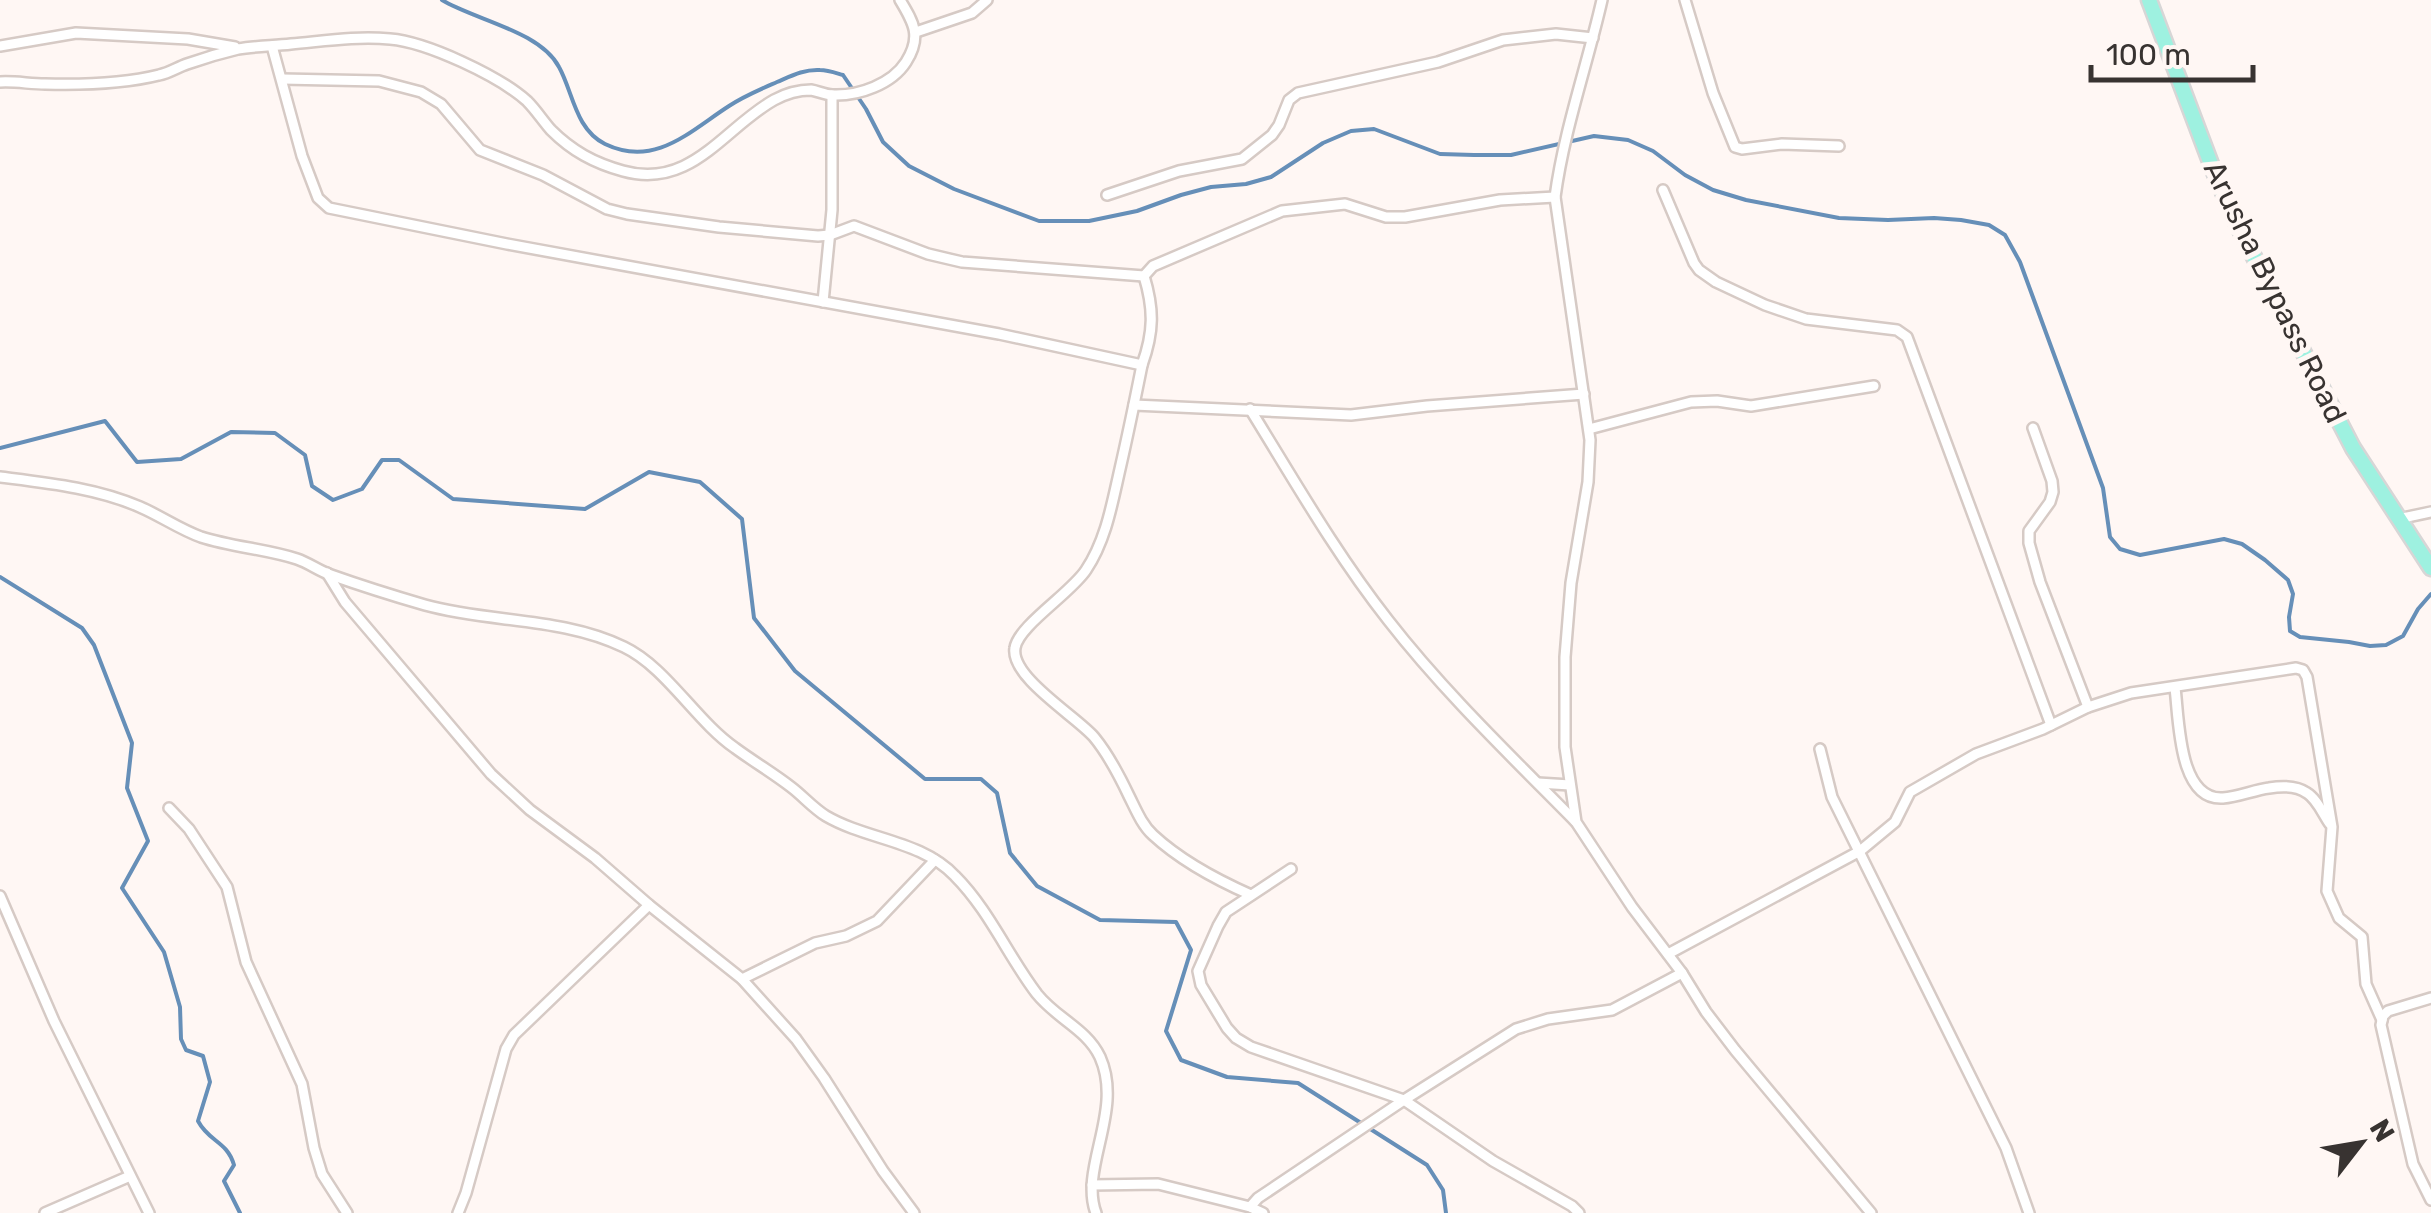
<svg xmlns="http://www.w3.org/2000/svg" width="2431" height="1213" viewBox="0 0 2431 1213" font-family="Rubik,sans-serif">
	<style>
		.lines { fill: none; stroke-linecap: round; stroke-linejoin: round }
		.stream { stroke: #668fb8; stroke-width: 4 }
		.minor-casing { stroke: #d6cac5; stroke-width: 14 }
		.primary-casing { stroke: #d7d6d6; stroke-width: 19 }
		.minor { stroke: #fff; stroke-width: 9 }
		.primary { stroke: #9ef1e0; stroke-width: 14 }
		.labels { text-anchor: middle; dominant-baseline: central; stroke-width: 10; stroke-linejoin: round; paint-order: stroke }
		.street-label { font-size: 30px; fill: #383331; stroke: #fff7f4 }
	</style>
	<rect width="100%" height="100%" fill="#fff7f4"/>
	<g class="lines">
		<g class="stream">
			<path d="M442 0C475 20 540 31 559 67 573 92 575 129 605 144 655 168 690 131 729 106 744 96 761 89 777 82 791 76 804 69 820 70 828 70 836 73 843 75L866 109 883 142 909 166 954 189 1039 221H1089L1137 211 1181 195 1211 187 1246 184 1271 177 1323 143 1351 131 1374 129 1440 154 1474 155H1511L1594 136 1628 140 1653 151 1685 175 1713 190 1746 200 1839 218 1888 220 1934 218 1961 220 1989 225 2005 235 2020 262 2103 488 2110 537 2120 549 2140 555 2224 539 2242 544 2265 560 2288 580 2293 594 2289 617 2290 631 2300 637 2349 642 2370 646 2386 645 2403 636 2418 609 2431 594"/>
			<polyline points="0,448 105,421 137,462 181,459 231,432 275,433 305,455 312,486 333,500 362,489 382,460 399,460 453,499 585,509 649,472 700,482 742,519 754,618 795,671 925,779 981,779 997,793 1010,853 1037,886 1100,920 1176,922 1191,950 1166,1031 1181,1060 1227,1077 1298,1083 1427,1165 1443,1190 1446,1213"/>
			<path d="M0 577 82 628 94 645 132 743 127 788 148 841 122 888 164 952 180 1007 181 1039 186 1050 203 1056 210 1082 198 1121C209 1142 227 1141 234 1165L224 1181 240 1213"/>
		</g>
		<defs>
			<g id="minor">
				<path d="M1602 0C1587 66 1564 130 1555 197L1590 440 1588 482 1571 583 1565 657V747L1576 822 1632 907 1682 973 1706 1012 1735 1050 1871 1213"/>
				<polyline points="1685,0 1713,93 1735,147 1742,149 1782,144 1839,146"/>
				<polyline points="916,32 972,13 987,0"/>
				<polyline points="0,46 76,33 188,39 235,47"/>
				<polyline points="272,46 302,156 318,198 329,208 507,244 999,334 1142,365"/>
				<polyline points="282,79 379,81 421,92 441,104 480,150 543,175 607,209 627,214 719,227 818,236 830,235 854,226 928,254 962,262 1144,276"/>
				<path d="M0 82C15 81 30 84 45 84 82 85 123 84 159 75 169 73 178 67 187 64 204 58 221 53 238 49 256 46 274 46 291 44 325 41 356 36 390 39 427 42 499 76 527 101 536 110 543 121 551 130 572 151 594 163 623 171 691 190 724 128 774 100 785 94 798 90 811 90 818 91 825 95 833 95 859 96 892 84 906 62 922 37 914 23 900 0"/>
				<polyline points="1663,190 1694,263 1699,270 1716,282 1765,305 1806,319 1897,330 1907,337 2051,725"/>
				<polyline points="1107,195 1179,171 1242,159 1272,135 1279,125 1289,100 1298,93 1438,62 1503,40 1556,34 1593,38"/>
				<polyline points="823,302 832,210 832,95"/>
				<polyline points="1134,405 1351,415 1427,406 1584,394"/>
				<path d="M1250 409C1294 480 1336 554 1388 620 1444 692 1511 756 1575 821"/>
				<polyline points="2033,428 2052,481 2053,492 2050,502 2029,531 2029,543 2040,582 2088,707"/>
				<polyline points="1589,429 1691,402 1717,401 1751,406 1874,386"/>
				<path d="M0 477C47 483 96 488 140 507 161 516 179 529 201 537 232 547 266 549 297 559 309 563 319 571 331 575 362 586 394 596 425 605 490 623 562 617 624 647 666 667 696 721 735 748 754 762 773 773 791 787 803 796 813 808 826 816 867 840 921 840 955 876 989 910 1008 956 1037 994 1057 1019 1087 1029 1100 1057 1124 1111 1079 1168 1096 1213"/>
				<polyline points="2398,519 2431,512"/>
				<polyline points="327,573 345,602 491,774 530,810 595,858 649,905 742,979 796,1039 824,1078 883,1171 914,1213"/>
				<path d="M2175 688C2179 718 2178 801 2223 798 2238 797 2254 790 2269 788 2281 786 2296 785 2307 793 2317 799 2323 814 2330 824"/>
				<polyline points="1820,749 1832,797 2006,1148 2029,1213"/>
				<polyline points="1538,783 1570,785"/>
				<polyline points="169,808 189,829 227,887 246,962 302,1084 314,1148 322,1174 347,1213"/>
				<polyline points="1291,869 1226,912 1218,926 1198,971 1201,985 1227,1028 1236,1038 1251,1047 1404,1100 1493,1161 1572,1206 1579,1213"/>
				<path d="M1251 895C1217 880 1181 861 1153 835 1142 825 1136 810 1129 796 1120 777 1108 754 1094 737 1077 717 1010 677 1015 648 1018 626 1071 593 1086 570 1106 540 1112 504 1120 469 1128 434 1135 400 1142 365 1154 332 1154 309 1144 276L1153 266 1282 211 1345 204 1386 217H1405L1500 200 1555 197"/>
				<polyline points="0,896 54,1021 149,1213"/>
				<polyline points="1668,954 1860,851 1895,822 1910,792 1976,754 2043,729 2088,707 2131,693 2296,668 2303,670 2307,677 2332,827 2327,891 2339,918 2362,937 2366,984 2382,1020"/>
				<polyline points="742,979 815,943 846,936 877,921 935,860"/>
				<polyline points="2431,998 2388,1011 2383,1016 2381,1025 2413,1164 2431,1200"/>
				<polyline points="1092,1185 1158,1184 1250,1207 1263,1213"/>
				<polyline points="1250,1207 1258,1198 1404,1100 1516,1029 1548,1019 1612,1010 1682,973"/>
				<polyline points="45,1213 130,1176"/>
				<polyline points="458,1213 466,1193 506,1049 514,1035 649,905"/>
			</g>
			<polyline id="primary" points="2149,0 2214,172 2238,226 2353,448 2431,568"/>
		</defs>
		<use href="#minor" class="minor-casing"/>
		<use href="#primary" class="primary-casing"/>
		<use href="#minor" class="minor"/>
		<use href="#primary" class="primary"/>
	</g>
	<g class="labels">
		<g class="street-label">
			<text transform="translate(2275 292) rotate(64)">Arusha Bypass Road</text>
		</g>
	</g>
	<g transform="translate(2361 1143) rotate(59)" stroke="#fff7f4" stroke-width="8" paint-order="stroke">
	<path d="M0-8L18 38L0 25L-18 38Z" fill="#383331"/>
	<text y="-15" font-size="28" font-weight="bold" text-anchor="middle" fill="#383331">N</text>
	</g>
	<path d="M2091 65v15h162v-15" fill="none" stroke="#383331" stroke-width="5"/>
	<text x="2106" y="65" font-size="30" fill="#383331" stroke="#fff7f4" stroke-width="8" paint-order="stroke">100 m</text>
</svg>
